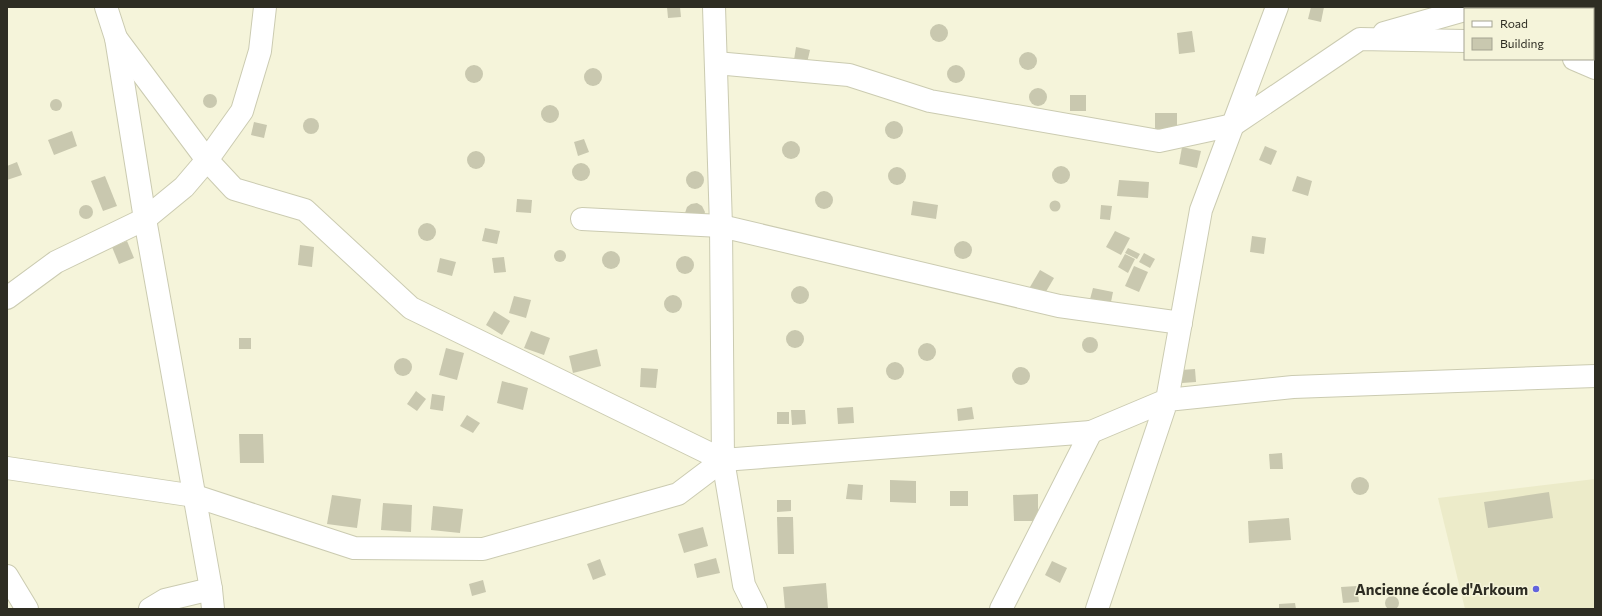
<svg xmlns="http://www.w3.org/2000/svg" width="1602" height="616" viewBox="0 0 1602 616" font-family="Commissioner,sans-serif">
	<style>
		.built { fill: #ecebc9 }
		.building { fill: #c9c8af }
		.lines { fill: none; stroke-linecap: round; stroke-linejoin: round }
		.minor-casing { stroke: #cbcbb1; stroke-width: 24 }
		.minor { stroke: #fff; stroke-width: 22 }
		.poi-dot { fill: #6264dd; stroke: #f5f4da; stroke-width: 1.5 }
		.labels { text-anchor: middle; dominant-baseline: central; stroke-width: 3; stroke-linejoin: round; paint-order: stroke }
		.poi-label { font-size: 15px; font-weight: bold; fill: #2e2d23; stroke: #f5f4da; text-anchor: end }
	</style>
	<rect width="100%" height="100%" fill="#f5f4da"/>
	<polygon class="built" points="1595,479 1595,609 1465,609 1438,498"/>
	<g class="building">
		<polygon points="667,7 680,7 681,17 668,18"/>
		<polygon points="1311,7 1324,7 1321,22 1308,19"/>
		<circle cx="939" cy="33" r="9"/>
		<polygon points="1192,31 1195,52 1179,54 1177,33"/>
		<polygon points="796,47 810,50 807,63 794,60"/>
		<circle cx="1028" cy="61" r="9"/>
		<circle cx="956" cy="74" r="9"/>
		<circle cx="474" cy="74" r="9"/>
		<circle cx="593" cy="77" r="9"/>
		<circle cx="1038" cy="97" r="9"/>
		<circle cx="210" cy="101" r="7"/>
		<rect x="1070" y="95" width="16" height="16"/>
		<circle cx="56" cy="105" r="6"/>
		<circle cx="550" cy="114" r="9"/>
		<rect x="1155" y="113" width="22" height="16"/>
		<circle cx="311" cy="126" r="8"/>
		<circle cx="894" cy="130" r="9"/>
		<polygon points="254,122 267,125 264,138 251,135"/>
		<polygon points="72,131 77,146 54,155 48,140"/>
		<polygon points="584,139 589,152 578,156 574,142"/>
		<circle cx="791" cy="150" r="9"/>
		<polygon points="1265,146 1277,151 1271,165 1259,160"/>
		<polygon points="1182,147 1201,151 1197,168 1179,164"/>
		<circle cx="476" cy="160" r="9"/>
		<polygon points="17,162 22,175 7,180 7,166"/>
		<circle cx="581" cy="172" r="9"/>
		<circle cx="1061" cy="175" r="9"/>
		<circle cx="897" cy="176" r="9"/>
		<circle cx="695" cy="180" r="9"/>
		<polygon points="105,176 117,206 103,211 91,181"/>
		<polygon points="1297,176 1312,181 1308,196 1292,191"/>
		<polygon points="1119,180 1149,182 1148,198 1117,196"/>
		<circle cx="824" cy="200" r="9"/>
		<polygon points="517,199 532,200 531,213 516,212"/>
		<circle cx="1055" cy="206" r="5.5"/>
		<polygon points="913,201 938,205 936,219 911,215"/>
		<polygon points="697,203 702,206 705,212 703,218 688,218 685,213 687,207 691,204"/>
		<polygon points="1101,205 1112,206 1110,220 1100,219"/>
		<circle cx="86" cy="212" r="7"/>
		<circle cx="427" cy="232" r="9"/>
		<polygon points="485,228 500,231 497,244 482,241"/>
		<polygon points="1115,231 1130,238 1121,255 1106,247"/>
		<polygon points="1252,236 1266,238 1264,254 1250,252"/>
		<circle cx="963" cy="250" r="9"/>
		<polygon points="127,241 134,258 119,264 112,247"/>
		<polygon points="300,245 314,247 312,267 298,265"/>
		<polygon points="1128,248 1140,254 1137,259 1125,253"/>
		<circle cx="560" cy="256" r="6"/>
		<circle cx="611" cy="260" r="9"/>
		<polygon points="1144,253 1155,259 1150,268 1139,262"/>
		<polygon points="1125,254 1135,259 1128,273 1118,267"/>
		<circle cx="685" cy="265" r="9"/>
		<polygon points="504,257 506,272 494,273 492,258"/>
		<polygon points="440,258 456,262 452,276 437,272"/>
		<polygon points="1134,266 1148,272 1139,292 1125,286"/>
		<polygon points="1040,270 1054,278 1044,295 1030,287"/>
		<circle cx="800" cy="295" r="9"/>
		<polygon points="1093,288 1113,292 1110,307 1089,303"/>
		<circle cx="673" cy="304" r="9"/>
		<polygon points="514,296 531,300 526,318 509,313"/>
		<polygon points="494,311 510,321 502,335 486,325"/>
		<circle cx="795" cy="339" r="9"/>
		<polygon points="531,331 550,338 544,355 524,348"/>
		<circle cx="1090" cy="345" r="8"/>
		<rect x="239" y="338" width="12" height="11"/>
		<circle cx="927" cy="352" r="9"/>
		<polygon points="446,348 464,353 457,380 439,375"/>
		<polygon points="597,349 601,366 573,373 569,356"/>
		<circle cx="403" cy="367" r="9"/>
		<circle cx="895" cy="371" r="9"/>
		<circle cx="1021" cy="376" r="9"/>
		<polygon points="641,368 658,369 656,388 640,387"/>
		<polygon points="1195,369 1196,382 1182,383 1181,370"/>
		<polygon points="502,381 528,388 523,410 497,403"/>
		<polygon points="416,391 426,399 417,411 407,404"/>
		<polygon points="432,394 445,396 443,411 430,409"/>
		<polygon points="853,407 854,423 838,424 837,408"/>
		<polygon points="972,407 974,419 958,421 957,409"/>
		<polygon points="791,410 805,410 806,424 792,425"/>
		<rect x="777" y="412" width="12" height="12"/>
		<polygon points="467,415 480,423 473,433 460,426"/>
		<polygon points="239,434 263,434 264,463 240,463"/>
		<polygon points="1282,453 1283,469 1270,469 1269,454"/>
		<circle cx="1360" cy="486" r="9"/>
		<polygon points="890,480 916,481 916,503 890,502"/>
		<polygon points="848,484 863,485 862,500 846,499"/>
		<rect x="950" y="491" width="18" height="15"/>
		<polygon points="1549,492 1553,518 1488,528 1484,502"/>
		<polygon points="1038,494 1038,521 1014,521 1013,495"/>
		<polygon points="332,495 361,499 357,528 327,524"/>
		<polygon points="777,500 791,500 791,511 777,512"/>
		<polygon points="383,503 412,505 411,532 381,530"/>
		<polygon points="433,506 463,509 460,533 431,530"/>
		<polygon points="777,517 793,517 794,554 778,554"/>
		<polygon points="1289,518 1291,540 1249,543 1248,521"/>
		<polygon points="703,527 708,546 684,553 678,534"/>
		<polygon points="716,558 720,573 697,578 694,564"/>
		<polygon points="600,559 606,575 593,580 587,564"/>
		<polygon points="1052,561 1067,568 1060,583 1045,575"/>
		<polygon points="483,580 486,592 472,596 469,584"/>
		<polygon points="826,583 828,609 785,609 783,587"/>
		<polygon points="1357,586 1359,602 1343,603 1341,587"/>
		<circle cx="1392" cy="603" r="7"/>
		<polygon points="1295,603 1296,609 1279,609 1279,604"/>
	</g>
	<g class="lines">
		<defs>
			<g id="minor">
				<polyline points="106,7 116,38 145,219 211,589 213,609"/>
				<polyline points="714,7 721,226 723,460 744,585 756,609"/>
				<polyline points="1384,33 1465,10"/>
				<polyline points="116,38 207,160 234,189 305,210 411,308 723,460 1091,432 1001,609"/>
				<polyline points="1574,59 1595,68"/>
				<polyline points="716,63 849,75 930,101 1159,141 1233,125 1360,39 1465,41"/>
				<polyline points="582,219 721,226 1059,306 1181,323"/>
				<polyline points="7,298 56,262 145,219 184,187 207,160 242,111 260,51 265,7"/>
				<polyline points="1091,432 1167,400 1201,210 1277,7"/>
				<polyline points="7,468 195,496 354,548 483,549 678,494 723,460"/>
				<polyline points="7,576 27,609"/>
				<polyline points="150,609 165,600 211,589"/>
				<polyline points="1097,609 1167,400 1293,387 1595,376"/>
			</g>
		</defs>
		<use href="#minor" class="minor-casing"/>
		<use href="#minor" class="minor"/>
	</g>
	<circle class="poi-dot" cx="1536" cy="589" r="4"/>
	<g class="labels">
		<g class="poi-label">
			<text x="1528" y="589">Ancienne école d'Arkoum</text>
		</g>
	</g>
	<rect width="1602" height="616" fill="none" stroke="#2e2d23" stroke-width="16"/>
	<rect x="1464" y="8" width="130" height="52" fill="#f5f4da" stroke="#a5a491"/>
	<rect x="1472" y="21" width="20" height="6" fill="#ffffff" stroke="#a5a491"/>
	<text x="1500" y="28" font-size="12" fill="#2e2d23">Road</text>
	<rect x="1472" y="38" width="20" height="12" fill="#c9c8af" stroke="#a5a491"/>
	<text x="1500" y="48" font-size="12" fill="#2e2d23">Building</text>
</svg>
